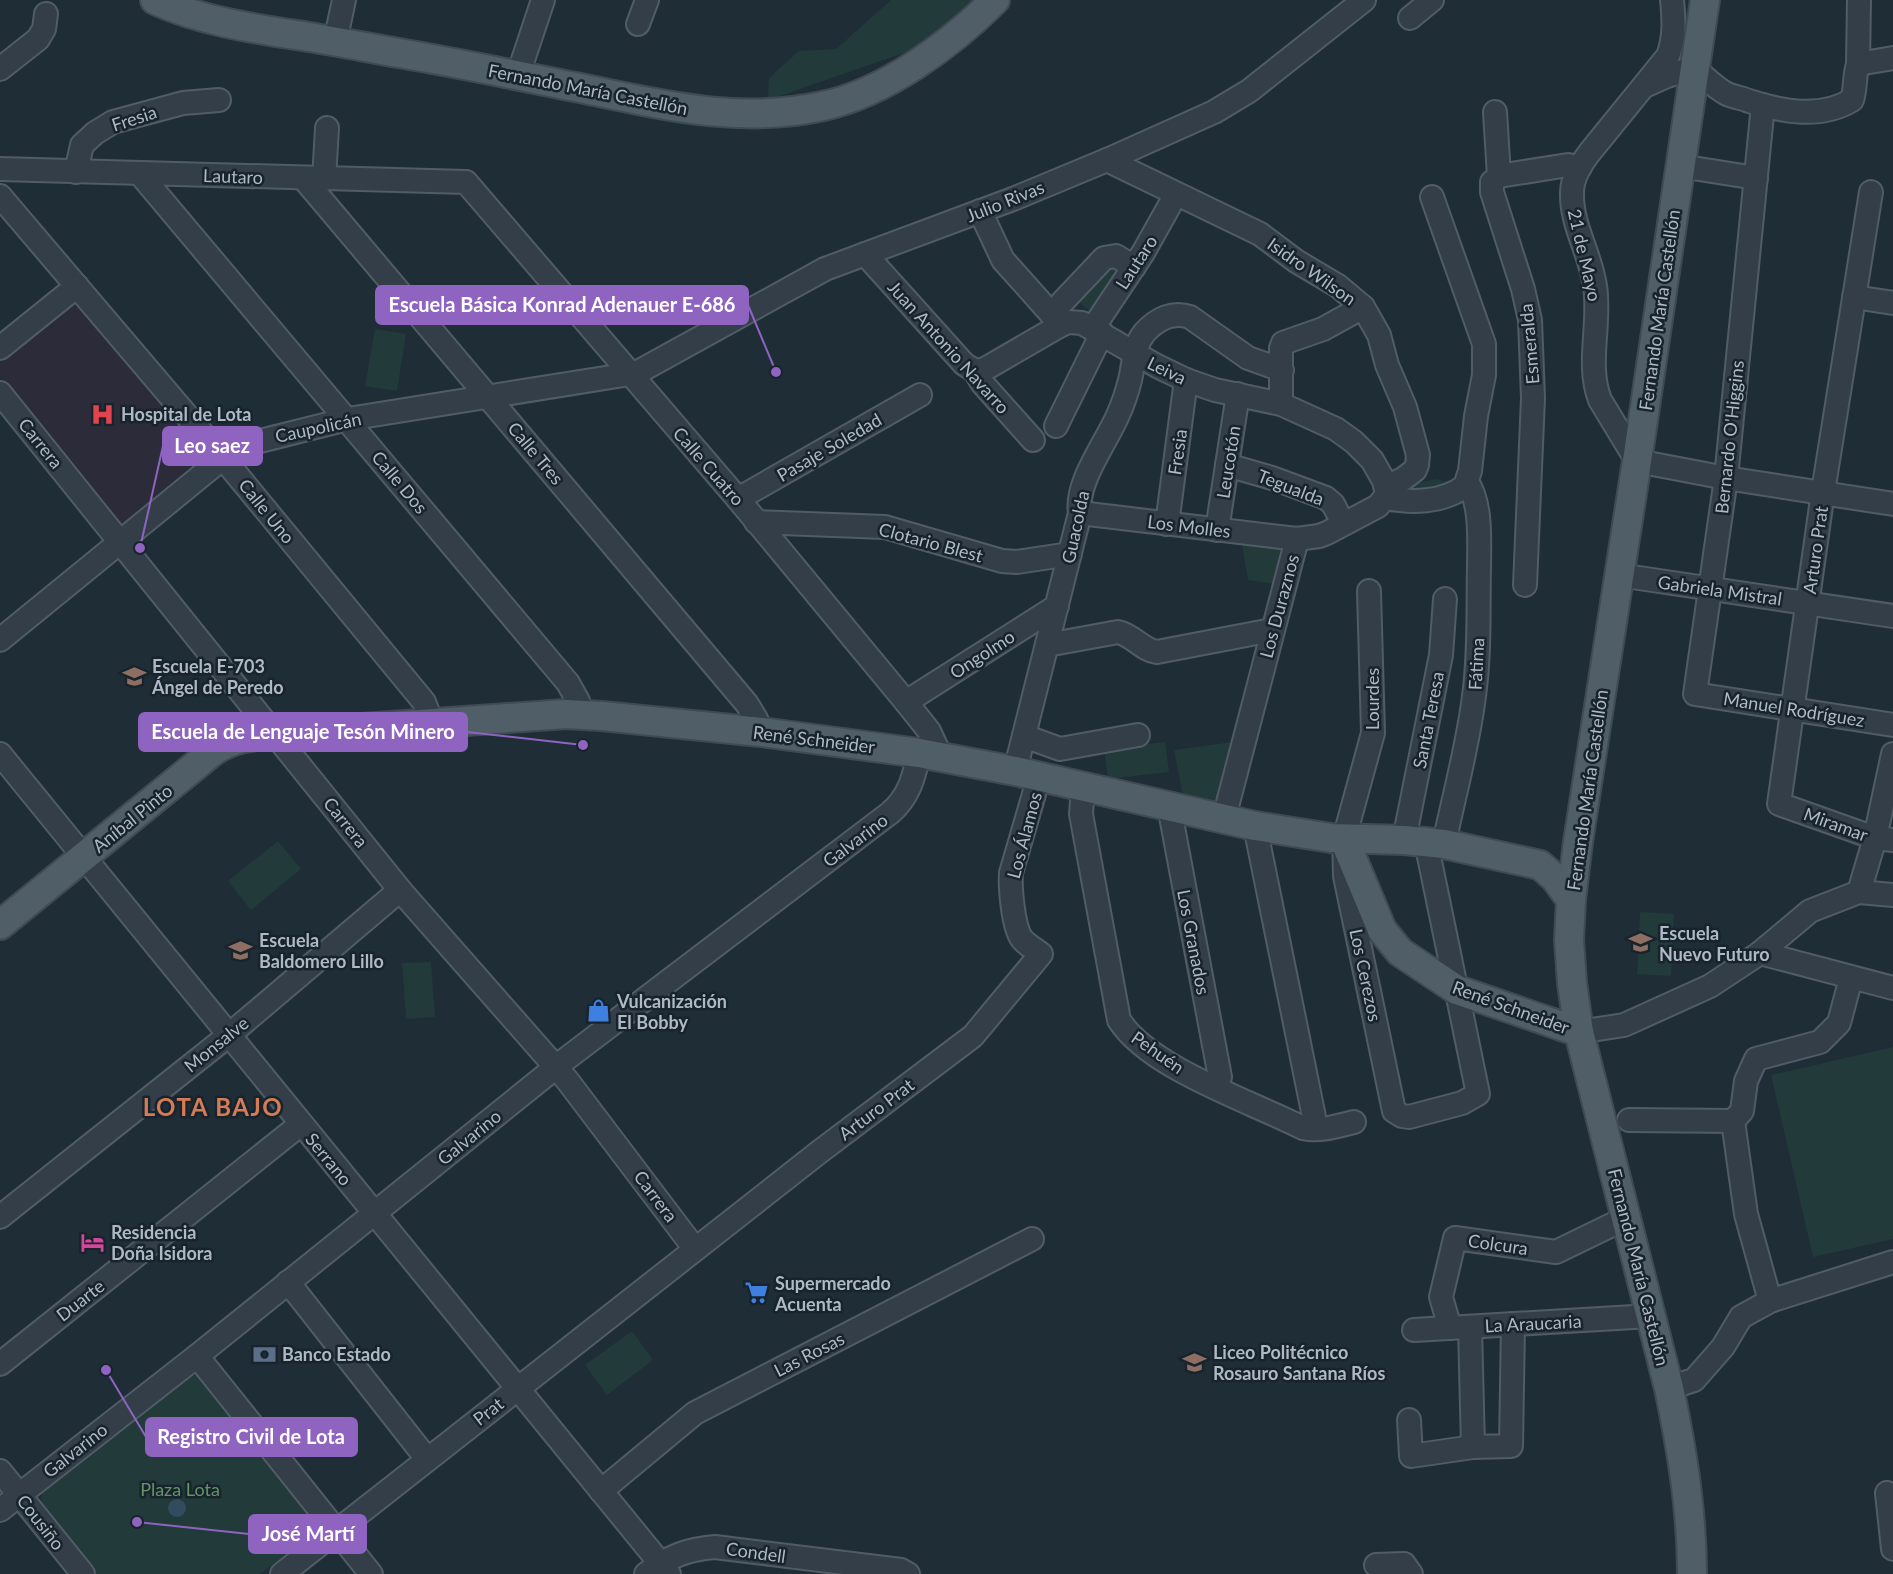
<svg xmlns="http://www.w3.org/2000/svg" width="1893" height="1574" viewBox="0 0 1893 1574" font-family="Lato,sans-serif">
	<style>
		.medical { fill: #2b2b39 }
		.green { fill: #223a39 }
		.water { fill: #324b5f }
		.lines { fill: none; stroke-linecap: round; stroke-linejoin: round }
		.minor-casing { stroke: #505c66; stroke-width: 26 }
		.major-casing { stroke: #3f4a54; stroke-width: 32 }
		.minor { stroke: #333e48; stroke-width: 22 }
		.major { stroke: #505e68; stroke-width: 28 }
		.labels { text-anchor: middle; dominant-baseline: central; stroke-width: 5; stroke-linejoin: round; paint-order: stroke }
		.street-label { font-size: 18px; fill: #adb9c5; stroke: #18232c }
		.poi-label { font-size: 18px; font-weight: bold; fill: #adb9c5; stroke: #18232c; text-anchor: start }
		.park-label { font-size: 18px; fill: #649568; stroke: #18232c }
		.district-label { font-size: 24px; font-weight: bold; letter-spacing: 1.5px; fill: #d57c57; stroke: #18232c }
		.leader { fill: none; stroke: #8f64c1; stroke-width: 2 }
		.callout-dot { fill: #8f64c1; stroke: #18232c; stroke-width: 2 }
		.callout { fill: #8f64c1; stroke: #8f64c1; stroke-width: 2 }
		.callout-label { font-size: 20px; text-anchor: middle; font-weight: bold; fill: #fff }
	</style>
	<rect width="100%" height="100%" fill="#1f2d37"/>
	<polygon class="medical" points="78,295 207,452 121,526 0,376 0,355"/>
	<g class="green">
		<polygon points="891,0 973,0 918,48 768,100 769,78 799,51 836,49"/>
		<polygon points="1108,259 1120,267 1091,312 1074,298"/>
		<polygon points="375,329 406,334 397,391 365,386"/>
		<polygon points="1435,479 1448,482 1447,489 1402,494 1406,486"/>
		<polygon points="1241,539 1281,545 1275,584 1248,580"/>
		<polygon points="1165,742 1169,772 1108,779 1104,749"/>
		<polygon points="1233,742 1215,807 1184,801 1174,750"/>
		<polygon points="278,841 301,869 251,910 228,881"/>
		<polygon points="1640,912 1674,914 1671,976 1637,974"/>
		<polygon points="431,962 435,1017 406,1019 402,963"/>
		<polygon points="1893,1047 1893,1239 1813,1257 1771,1075"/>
		<polygon points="632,1331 653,1360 607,1395 585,1365"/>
		<polygon points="199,1374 312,1519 314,1533 260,1574 95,1574 41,1506 42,1489 182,1380"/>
	</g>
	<circle class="water" cx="177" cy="1508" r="9"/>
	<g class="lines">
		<defs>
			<g id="minor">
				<path d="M1672 0C1674 20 1675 37 1668 56L1590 152C1581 164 1572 177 1572 193 1571 225 1591 255 1595 286 1601 324 1586 364 1600 400L1637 461 1726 478 1893 504"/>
				<polyline points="1410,18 1432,0"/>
				<polyline points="638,24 647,0"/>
				<polyline points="335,42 344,0"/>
				<polyline points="1858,64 1893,58"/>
				<polyline points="0,69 38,39 44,29 46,14"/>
				<polyline points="518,75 543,0"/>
				<path d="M1647 85 1667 76 1694 68C1705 77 1715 88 1727 94 1734 97 1742 98 1749 101 1783 112 1821 119 1852 100 1856 88 1854 76 1858 64L1859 0"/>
				<polyline points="1763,105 1726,478 1695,694 1893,725"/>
				<polyline points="1495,112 1499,176 1492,182 1492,192 1523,289 1530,320 1533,398 1525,585"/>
				<polyline points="1107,160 1260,234 1296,261 1338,286 1363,307 1379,335 1387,365 1405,407 1418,455 1417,465 1415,470 1403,479 1386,487"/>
				<polyline points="1680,166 1756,178"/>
				<polyline points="0,169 466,182 738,499 906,702 929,731 941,757"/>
				<polyline points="76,172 82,145 95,133 113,122 183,103 219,100"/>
				<polyline points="140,174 568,683 578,701 581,715"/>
				<polyline points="1499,176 1568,165 1580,167"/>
				<polyline points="304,179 747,704 756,719 761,732"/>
				<polyline points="324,179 327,128"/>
				<polyline points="1871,192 1823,492 1779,804 1875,838 1893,840"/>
				<polyline points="0,196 223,458 424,702 432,722"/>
				<polyline points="980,211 1003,260 1061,325"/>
				<polyline points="865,254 964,364 975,371 982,383 1033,440"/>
				<polyline points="1854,297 1893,303"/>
				<polyline points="1052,313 1104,258 1116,256 1134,267"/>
				<polyline points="1093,328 1143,253 1176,194"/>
				<polyline points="0,348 77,286"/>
				<polyline points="975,371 985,369 1061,325 1068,322 1082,323 1157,366 1186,380 1215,390 1281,404 1336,429 1354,442 1372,460 1384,481 1387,495 1378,506 1327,533 1319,536 1297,539 1080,513"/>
				<polyline points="0,393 400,890 567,1080 695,1249"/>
				<polyline points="1281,404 1281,348 1283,343 1323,329 1363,307"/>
				<polyline points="1056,426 1102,333"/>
				<polyline points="1227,465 1272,478 1326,498 1333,504 1343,523"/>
				<path d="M1385 498C1411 503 1443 503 1465 486L1470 471 1476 416 1484 375V344L1432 197"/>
				<polyline points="738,499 920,395"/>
				<polyline points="756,522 885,527 1002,561 1017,562 1070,554"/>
				<polyline points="1167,524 1186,380"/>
				<polyline points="1217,530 1238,394"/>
				<polyline points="1619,575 1893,616"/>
				<polyline points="1369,591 1373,733 1344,839 1345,876 1394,1111 1402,1116 1409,1117 1462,1103 1478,1094 1426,842"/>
				<polyline points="0,640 223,458 248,444 348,419 630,374 640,371 825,269 1013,199 1107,160 1214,112 1249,91 1364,0"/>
				<path d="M1047 645 1118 632C1133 635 1142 650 1157 652L1272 630"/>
				<polyline points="906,702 1057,606"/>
				<polyline points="1024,736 1060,749 1138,735"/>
				<polyline points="0,754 669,1574"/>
				<path d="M1015 771 1080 513C1075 483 1106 443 1118 415 1123 404 1127 392 1130 380 1134 364 1133 346 1145 332 1157 319 1173 311 1190 317L1248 358 1282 370"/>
				<path d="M1083 787 1081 814 1119 1020C1149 1068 1252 1102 1303 1128 1320 1132 1337 1126 1354 1122"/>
				<polyline points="1169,806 1220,1077"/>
				<polyline points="1224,818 1297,539"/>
				<polyline points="1255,826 1314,1117"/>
				<polyline points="1404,840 1441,655 1445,599"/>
				<path d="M1444 844C1454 795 1468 746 1474 696 1480 653 1478 610 1479 567 1479 543 1482 503 1467 482"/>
				<polyline points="1859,892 1875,838 1893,754"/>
				<polyline points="1760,953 1893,988"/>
				<polyline points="1579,1032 1624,1025 1710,986 1760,953 1810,911 1859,892 1893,895"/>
				<polyline points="1629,1120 1733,1121 1742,1111 1746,1081 1756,1059 1820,1042 1839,1023 1851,978"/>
				<polyline points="1733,1121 1746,1214 1770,1301"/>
				<polyline points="0,1217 229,1035 400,890"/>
				<polyline points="288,1282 427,1459"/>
				<polyline points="1470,1327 1473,1447"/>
				<polyline points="1450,1328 1441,1297 1455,1238 1556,1252 1626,1218"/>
				<polyline points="1414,1330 1651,1316"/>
				<polyline points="197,1356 371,1574"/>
				<polyline points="0,1364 301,1124"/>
				<polyline points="1669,1388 1694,1380 1723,1347 1741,1317 1770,1301 1893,1262"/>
				<polyline points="1409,1420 1411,1456 1473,1447 1511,1446 1513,1324"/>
				<polyline points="0,1471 83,1574"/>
				<polyline points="601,1491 695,1413 1032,1239"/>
				<polyline points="1887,1493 1893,1549"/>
				<path d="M0 1510 197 1356 566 1059 890 813C909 797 914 777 919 753"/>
				<polyline points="1376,1565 1404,1564 1411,1574"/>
				<path d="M282 1574 818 1153 973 1036 1041 954C1035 949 1027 945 1022 939 1013 927 1010 888 1011 873L1039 777"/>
				<path d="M646 1574C668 1557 687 1549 715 1547L901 1570 908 1574"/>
			</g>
			<g id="major">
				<path d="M155 0C203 22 257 29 309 37 345 43 380 50 416 56 473 66 529 78 585 89 666 106 741 124 823 106 885 93 951 44 995 0"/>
				<polyline points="1344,839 1382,930 1400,952 1457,990 1579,1032"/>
				<path d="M0 925 212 752C232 738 252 736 275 734L566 714 602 716 761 732 919 753 1015 771 1255 826 1331 838 1404 840 1444 844 1540 865 1555 878 1571 900"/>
				<path d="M1692 1574C1692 1511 1682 1450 1669 1388L1579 1032 1572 983 1569 940 1571 900 1578 842 1637 461 1705 0"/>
			</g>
		</defs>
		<use href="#minor" class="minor-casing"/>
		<use href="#major" class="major-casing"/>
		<use href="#minor" class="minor"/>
		<use href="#major" class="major"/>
	</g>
	<defs>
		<symbol id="hospital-bare" viewBox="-9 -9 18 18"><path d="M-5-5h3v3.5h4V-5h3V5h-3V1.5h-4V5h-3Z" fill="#e0444e" stroke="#18232c" stroke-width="2.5" paint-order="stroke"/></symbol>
		<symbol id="school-bare" viewBox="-9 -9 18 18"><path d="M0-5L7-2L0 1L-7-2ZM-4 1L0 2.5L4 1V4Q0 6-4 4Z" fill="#8d6e63" stroke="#18232c" stroke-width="2.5" paint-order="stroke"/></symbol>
		<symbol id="shop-bare" viewBox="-9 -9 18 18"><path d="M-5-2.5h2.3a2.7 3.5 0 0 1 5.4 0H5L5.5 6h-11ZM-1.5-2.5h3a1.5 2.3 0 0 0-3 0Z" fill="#3f7fe0" stroke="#18232c" stroke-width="2.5" paint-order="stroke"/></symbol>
		<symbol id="hotel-bare" viewBox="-9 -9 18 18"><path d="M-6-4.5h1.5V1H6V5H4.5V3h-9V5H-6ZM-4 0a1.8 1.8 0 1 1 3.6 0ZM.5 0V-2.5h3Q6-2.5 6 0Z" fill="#d1479c" stroke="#18232c" stroke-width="2.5" paint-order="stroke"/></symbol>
		<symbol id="supermarket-bare" viewBox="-9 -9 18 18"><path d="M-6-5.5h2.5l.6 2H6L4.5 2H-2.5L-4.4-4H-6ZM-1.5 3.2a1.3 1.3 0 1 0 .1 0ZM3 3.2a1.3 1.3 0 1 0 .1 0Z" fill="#3f7fe0" stroke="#18232c" stroke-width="2.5" paint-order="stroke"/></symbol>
		<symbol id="bank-bare" viewBox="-9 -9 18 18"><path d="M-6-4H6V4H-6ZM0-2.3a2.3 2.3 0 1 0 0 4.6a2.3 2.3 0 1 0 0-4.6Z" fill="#5c6f8a" stroke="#18232c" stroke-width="2.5" paint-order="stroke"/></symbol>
	</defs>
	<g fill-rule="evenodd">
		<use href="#hospital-bare" x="86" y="398" width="33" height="33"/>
		<use href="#school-bare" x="118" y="660" width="33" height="33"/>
		<use href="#school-bare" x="1624" y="926" width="33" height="33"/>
		<use href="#school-bare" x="224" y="934" width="33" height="33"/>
		<use href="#shop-bare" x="582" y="994" width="33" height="33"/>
		<use href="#hotel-bare" x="76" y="1226" width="33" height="33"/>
		<use href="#supermarket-bare" x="740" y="1276" width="33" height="33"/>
		<use href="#bank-bare" x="248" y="1338" width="33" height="33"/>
		<use href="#school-bare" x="1178" y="1346" width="33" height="33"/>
	</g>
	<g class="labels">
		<g class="street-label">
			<text transform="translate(588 89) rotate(11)">Fernando María Castellón</text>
			<text transform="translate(134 118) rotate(-18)">Fresia</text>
			<text transform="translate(233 176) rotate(2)">Lautaro</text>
			<text transform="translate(1005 201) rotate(-22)">Julio Rivas</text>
			<text transform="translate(1585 255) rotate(77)">21 de Mayo</text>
			<text transform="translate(1136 262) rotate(-57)">Lautaro</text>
			<text transform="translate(1312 271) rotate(35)">Isidro Wilson</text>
			<text transform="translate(1659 310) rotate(-82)">Fernando María Castellón</text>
			<text transform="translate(1529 344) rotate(-95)">Esmeralda</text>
			<text transform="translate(949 347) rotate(48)">Juan Antonio Navarro</text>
			<text transform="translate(1167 370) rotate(26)">Leiva</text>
			<text transform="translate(318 427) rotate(-12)">Caupolicán</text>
			<text transform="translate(1729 437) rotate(-84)">Bernardo O'Higgins</text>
			<text transform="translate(41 443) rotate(51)">Carrera</text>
			<text transform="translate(829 447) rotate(-30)">Pasaje Soledad</text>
			<text transform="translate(1177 452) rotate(-82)">Fresia</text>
			<text transform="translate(536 453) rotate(50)">Calle Tres</text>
			<text transform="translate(1228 462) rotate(-81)">Leucotón</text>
			<text transform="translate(709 466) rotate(49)">Calle Cuatro</text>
			<text transform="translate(400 482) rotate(50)">Calle Dos</text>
			<text transform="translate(1291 487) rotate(21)">Tegualda</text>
			<text transform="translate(267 511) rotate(51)">Calle Uno</text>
			<text transform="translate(1189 526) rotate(7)">Los Molles</text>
			<text transform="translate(1075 527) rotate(-78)">Guacolda</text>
			<text transform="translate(931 542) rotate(15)">Clotario Blest</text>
			<text transform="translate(1815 550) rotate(-82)">Arturo Prat</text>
			<text transform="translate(1720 590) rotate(8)">Gabriela Mistral</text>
			<text transform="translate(1279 606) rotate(-75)">Los Duraznos</text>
			<text transform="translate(982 654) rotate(-33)">Ongolmo</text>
			<text transform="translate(1476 664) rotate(-87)">Fátima</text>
			<text transform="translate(1372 699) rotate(-90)">Lourdes</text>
			<text transform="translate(1794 709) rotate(9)">Manuel Rodríguez</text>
			<text transform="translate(1428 720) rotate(-79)">Santa Teresa</text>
			<text transform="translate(814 739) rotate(7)">René Schneider</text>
			<text transform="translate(1587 790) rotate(-82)">Fernando María Castellón</text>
			<text transform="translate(132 818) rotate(-39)">Aníbal Pinto</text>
			<text transform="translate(346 822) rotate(51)">Carrera</text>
			<text transform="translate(1836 824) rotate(20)">Miramar</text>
			<text transform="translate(1024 835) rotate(-75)">Los Álamos</text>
			<text transform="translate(855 840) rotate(-37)">Galvarino</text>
			<text transform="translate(1194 942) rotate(79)">Los Granados</text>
			<text transform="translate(1366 975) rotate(78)">Los Cerezos</text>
			<text transform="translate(1511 1007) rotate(20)">René Schneider</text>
			<text transform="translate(216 1044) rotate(-39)">Monsalve</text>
			<text transform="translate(1158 1052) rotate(35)">Pehuén</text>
			<text transform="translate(876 1109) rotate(-37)">Arturo Prat</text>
			<text transform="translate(469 1137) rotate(-39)">Galvarino</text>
			<text transform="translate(329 1159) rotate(51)">Serrano</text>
			<text transform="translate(656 1196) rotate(53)">Carrera</text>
			<text transform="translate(1498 1244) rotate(8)">Colcura</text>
			<text transform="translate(1639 1267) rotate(76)">Fernando María Castellón</text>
			<text transform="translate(80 1300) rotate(-38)">Duarte</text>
			<text transform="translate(1533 1323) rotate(-3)">La Araucaria</text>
			<text transform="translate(809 1354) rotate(-27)">Las Rosas</text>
			<text transform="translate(488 1411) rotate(-38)">Prat</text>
			<text transform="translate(75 1450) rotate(-38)">Galvarino</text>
			<text transform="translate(41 1522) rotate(52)">Cousiño</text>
			<text transform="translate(756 1552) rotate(8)">Condell</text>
		</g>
		<g class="poi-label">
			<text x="121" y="414">Hospital de Lota</text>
			<text x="152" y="666">Escuela E-703<tspan x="152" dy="21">Ángel de Peredo</tspan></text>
			<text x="1659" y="933">Escuela<tspan x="1659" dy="21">Nuevo Futuro</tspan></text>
			<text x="259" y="940">Escuela<tspan x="259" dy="21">Baldomero Lillo</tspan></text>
			<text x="617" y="1001">Vulcanización<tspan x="617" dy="21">El Bobby</tspan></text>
			<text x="111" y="1232">Residencia<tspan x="111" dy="21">Doña Isidora</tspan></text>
			<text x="775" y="1283">Supermercado<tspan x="775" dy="21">Acuenta</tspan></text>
			<text x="1213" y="1352">Liceo Politécnico<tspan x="1213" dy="21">Rosauro Santana Ríos</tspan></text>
			<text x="282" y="1354">Banco Estado</text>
		</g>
		<g class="park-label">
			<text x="180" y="1489">Plaza Lota</text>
		</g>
		<g class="district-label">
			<text x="213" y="1106">LOTA BAJO</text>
		</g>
	</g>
	<path class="leader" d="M776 372L748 305M140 548L163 446M583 745L467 732M106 1370L146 1437M137 1522L249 1534"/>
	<g class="callout-dot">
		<circle cx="776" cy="372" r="6"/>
		<circle cx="140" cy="548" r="6"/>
		<circle cx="583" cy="745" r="6"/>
		<circle cx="106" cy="1370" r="6"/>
		<circle cx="137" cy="1522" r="6"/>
	</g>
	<g class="callout">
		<rect x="376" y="286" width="372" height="38" rx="6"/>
		<rect x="163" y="427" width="99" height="38" rx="6"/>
		<rect x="139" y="713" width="328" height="38" rx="6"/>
		<rect x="146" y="1418" width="211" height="38" rx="6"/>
		<rect x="249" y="1515" width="117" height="38" rx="6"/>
	</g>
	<g class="callout-label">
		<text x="562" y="312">Escuela Básica Konrad Adenauer E-686</text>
		<text x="212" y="453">Leo saez</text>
		<text x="303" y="739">Escuela de Lenguaje Tesón Minero</text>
		<text x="251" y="1444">Registro Civil de Lota</text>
		<text x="308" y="1541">José Martí</text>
	</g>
</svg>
